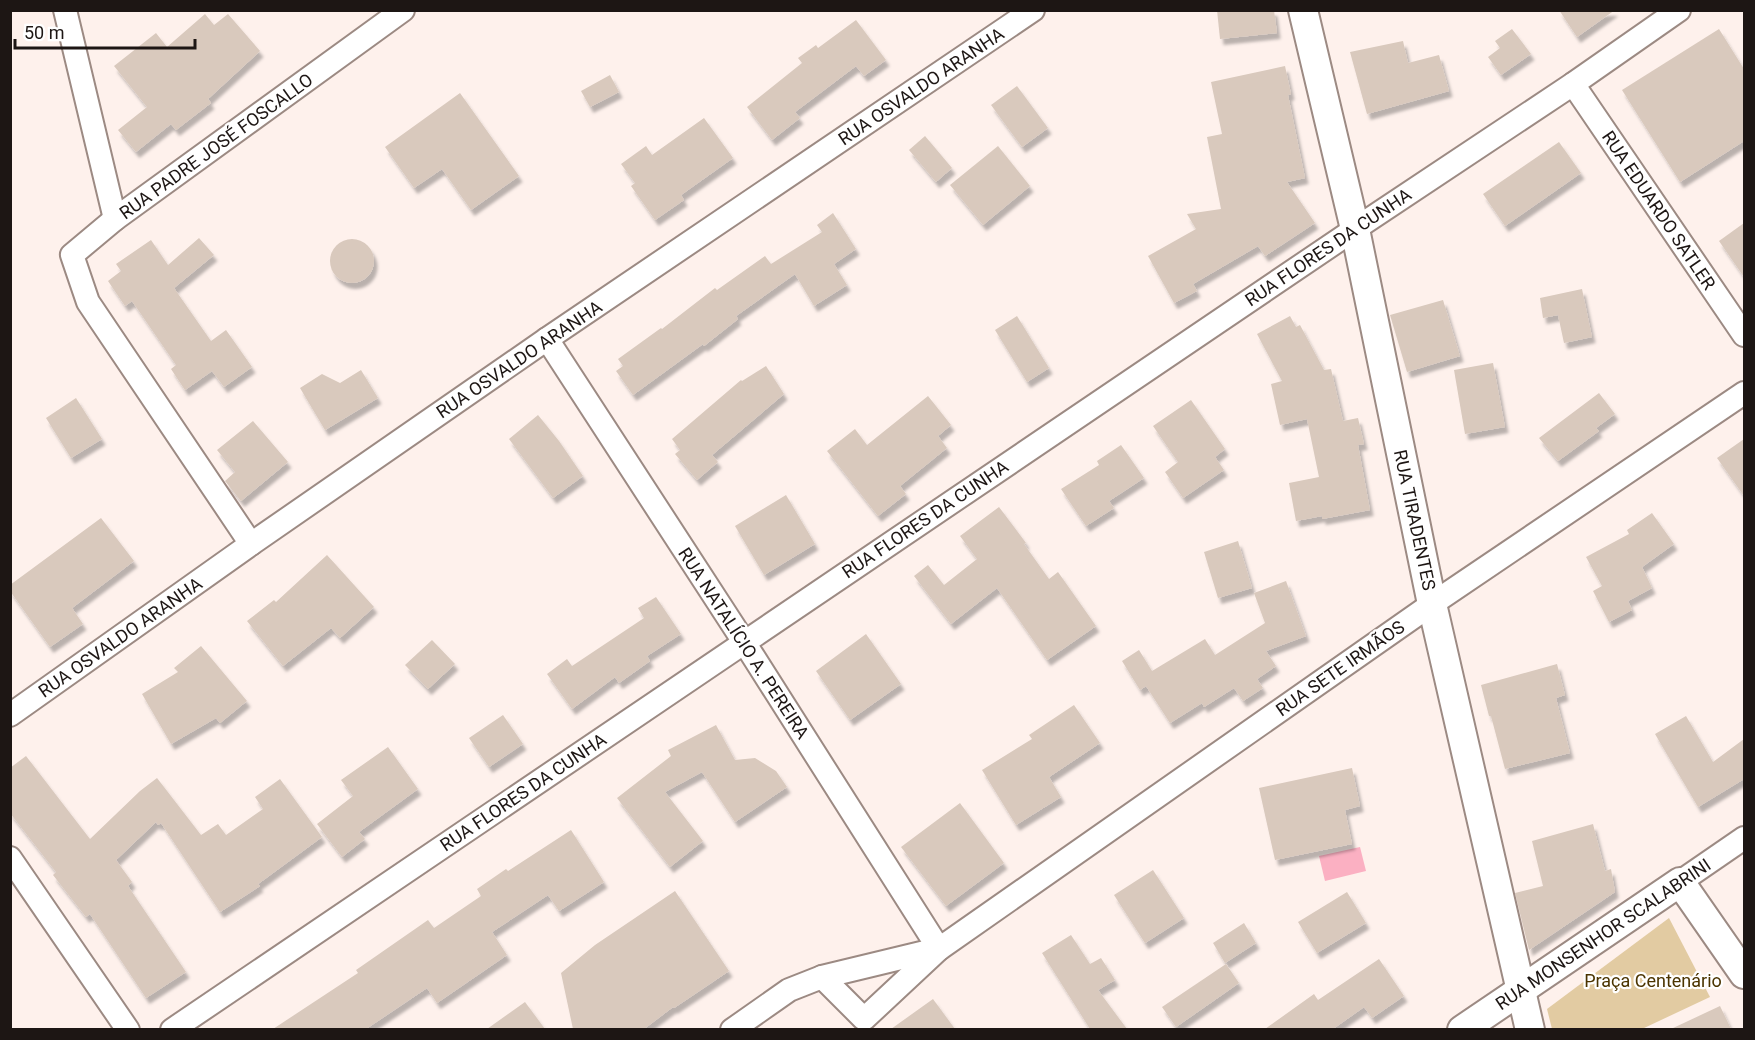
<svg xmlns="http://www.w3.org/2000/svg" width="1755" height="1040" viewBox="0 0 1755 1040" font-family="Roboto,sans-serif">
	<style>
		.green { fill: #e2cba2 }
		.water { fill: #fbb0c2 }
		.building { fill: #d9c9bd; filter: url(#shadow) }
		.lines { fill: none; stroke-linecap: round; stroke-linejoin: round }
		.minor-casing { stroke: #9c8a83; stroke-width: 26 }
		.tertiary-casing { stroke: #9c8a83; stroke-width: 32 }
		.minor { stroke: #fff; stroke-width: 22 }
		.tertiary { stroke: #fff; stroke-width: 28 }
		.labels { text-anchor: middle; dominant-baseline: central; stroke-width: 4.5; stroke-linejoin: round; paint-order: stroke }
		.street-label { font-size: 18px; fill: #1d1614; stroke: #fff }
		.park-label { font-size: 18px; fill: #4b3400; stroke: #fff }
	</style>
	<defs>
		<filter id="shadow"><feDropShadow dx="3.5" dy="6" stdDeviation="1.5" flood-color="#0004"/></filter>
	</defs>
	<rect width="100%" height="100%" fill="#fef1ec"/>
	<polygon class="green" points="1669,918 1710,997 1642,1029 1552,1029 1547,1009"/>
	<polygon class="water" points="1360,847 1366,871 1325,881 1319,856"/>
	<g class="building">
		<polygon points="1217,10 1274,10 1277,33 1220,39"/>
		<polygon points="1559,10 1615,10 1577,37"/>
		<polygon points="205,14 214,25 228,14 260,51 208,99 211,103 176,130 171,124 136,152 118,130 147,107 114,66 156,33 167,47"/>
		<polygon points="856,20 886,60 864,76 856,66 795,112 800,118 772,140 747,107 802,63 798,58 816,45 818,48"/>
		<polygon points="1512,29 1531,54 1501,75 1488,57 1500,48 1495,41"/>
		<polygon points="1719,29 1744,69 1744,141 1680,182 1622,90"/>
		<polygon points="1403,41 1408,63 1439,55 1449,91 1367,114 1350,52"/>
		<polygon points="1285,66 1291,94 1288,95 1305,178 1287,182 1315,223 1265,256 1258,246 1193,284 1197,291 1174,303 1148,256 1196,229 1187,214 1221,209 1207,137 1222,134 1211,82"/>
		<polygon points="610,75 619,92 590,107 581,91"/>
		<polygon points="1017,86 1048,128 1022,147 991,105"/>
		<polygon points="460,93 519,176 471,210 442,169 414,188 385,147"/>
		<polygon points="704,118 733,158 681,195 684,200 655,220 631,186 635,183 621,164 646,146 652,155"/>
		<polygon points="925,136 952,168 936,182 909,150"/>
		<polygon points="1559,142 1581,173 1505,226 1483,194"/>
		<polygon points="998,146 1030,186 983,225 950,185"/>
		<polygon points="833,213 856,249 834,264 847,285 814,306 795,274 736,316 738,319 704,346 703,344 633,395 616,371 623,366 618,359 661,328 662,329 715,288 717,290 765,256 771,264 822,232 817,225"/>
		<polygon points="1744,223 1744,277 1719,241"/>
		<polygon points="199,238 214,255 174,288 211,341 226,330 252,367 224,387 212,371 185,390 171,369 176,365 132,301 125,306 108,281 121,271 116,264 151,240 168,265"/>
		<circle cx="352" cy="261" r="22"/>
		<polygon points="1582,289 1592,337 1564,343 1558,315 1543,318 1540,298"/>
		<polygon points="1443,300 1460,356 1407,372 1390,315"/>
		<polygon points="1017,316 1049,368 1027,382 995,330"/>
		<polygon points="1290,316 1296,327 1300,325 1324,370 1331,369 1343,421 1358,418 1364,444 1358,445 1370,510 1322,519 1322,516 1296,521 1289,483 1319,477 1307,419 1280,425 1271,384 1282,381 1257,334"/>
		<polygon points="1493,363 1505,427 1465,434 1454,370"/>
		<polygon points="766,366 784,394 712,455 718,462 697,480 675,454 680,450 672,439 741,380 742,381"/>
		<polygon points="361,370 378,398 325,430 300,388 322,374 340,383"/>
		<polygon points="1599,393 1615,414 1596,428 1599,431 1558,461 1539,438"/>
		<polygon points="928,396 951,425 938,436 947,448 900,486 906,494 878,516 827,451 855,429 867,445"/>
		<polygon points="76,398 102,439 71,458 46,418"/>
		<polygon points="1191,400 1225,449 1215,457 1224,470 1183,498 1165,472 1178,462 1153,426"/>
		<polygon points="538,415 559,441 583,476 553,498 509,439"/>
		<polygon points="253,421 288,462 241,501 225,481 235,472 217,450"/>
		<polygon points="1744,439 1744,496 1717,458"/>
		<polygon points="1121,445 1144,478 1109,501 1114,508 1086,526 1061,489 1099,465 1097,461"/>
		<polygon points="786,495 815,544 764,575 735,526"/>
		<polygon points="999,507 1026,543 1024,544 1049,579 1058,572 1096,626 1047,660 997,588 951,624 914,576 928,565 944,585 977,559 960,536"/>
		<polygon points="1652,513 1674,544 1642,567 1652,588 1628,601 1632,610 1609,622 1593,591 1602,586 1586,557 1629,534 1627,530"/>
		<polygon points="101,518 134,561 72,608 83,624 50,647 10,591 10,585"/>
		<polygon points="1238,541 1252,588 1218,598 1204,552"/>
		<polygon points="327,555 374,607 340,638 331,628 283,666 247,621 274,600 276,602"/>
		<polygon points="1286,581 1306,636 1266,651 1276,666 1257,679 1263,688 1243,701 1234,688 1204,707 1202,703 1170,723 1146,686 1140,690 1122,661 1139,650 1152,671 1205,639 1215,655 1265,623 1254,593"/>
		<polygon points="656,597 681,634 647,656 650,661 619,683 615,677 572,709 547,674 567,659 572,666 644,618 638,608"/>
		<polygon points="866,634 901,684 850,720 816,671"/>
		<polygon points="432,640 455,664 428,689 405,665"/>
		<polygon points="201,646 247,701 220,723 216,718 171,744 142,694 178,672 174,668"/>
		<polygon points="1557,664 1565,695 1556,698 1570,753 1505,769 1491,716 1489,716 1481,685"/>
		<polygon points="1074,705 1100,743 1049,777 1061,797 1016,825 982,770 1032,739 1029,735"/>
		<polygon points="503,715 523,744 489,767 469,738"/>
		<polygon points="1686,716 1713,762 1744,739 1744,779 1698,807 1655,734"/>
		<polygon points="716,725 735,760 755,758 776,771 787,787 735,822 702,772 665,792 703,841 670,867 617,798 671,756 668,750"/>
		<polygon points="388,747 418,789 359,832 365,839 342,857 317,824 353,796 341,780"/>
		<polygon points="26,756 90,839 140,791 157,778 201,835 218,824 226,835 263,809 255,797 280,779 322,837 258,884 260,886 220,912 161,823 158,825 156,822 116,860 132,882 128,886 186,972 146,998 90,914 86,917 53,875 56,872 10,813 10,768"/>
		<polygon points="1352,768 1360,806 1345,810 1352,844 1275,860 1259,788"/>
		<polygon points="960,803 1004,863 946,906 901,847"/>
		<polygon points="1593,824 1605,871 1611,869 1615,892 1529,950 1515,893 1543,886 1532,841"/>
		<polygon points="571,830 604,882 559,911 548,895 492,932 507,955 437,1003 427,988 366,1029 273,1029 358,973 356,970 428,920 434,928 481,896 477,889 506,869 508,871"/>
		<polygon points="1153,870 1184,918 1145,943 1114,895"/>
		<polygon points="675,891 729,971 674,1008 673,1007 644,1029 573,1029 561,973 595,945"/>
		<polygon points="1347,892 1366,923 1317,953 1298,922"/>
		<polygon points="1244,923 1256,943 1225,963 1213,943"/>
		<polygon points="1071,935 1090,964 1101,958 1115,980 1098,990 1127,1029 1090,1029 1042,953"/>
		<polygon points="1379,959 1404,996 1372,1018 1364,1007 1333,1029 1265,1029 1314,994 1318,1000"/>
		<polygon points="1226,964 1239,983 1176,1027 1162,1007"/>
		<polygon points="933,999 955,1029 891,1029"/>
		<polygon points="525,1002 545,1029 487,1029"/>
		<polygon points="1720,1006 1731,1029 1671,1029"/>
	</g>
	<g class="lines">
		<defs>
			<g id="minor">
				<polyline points="65,10 115,219"/>
				<polyline points="1573,84 1744,335"/>
				<polyline points="547,339 744,642 939,949"/>
				<polyline points="251,544 88,302 72,255 115,219 403,10"/>
				<polyline points="10,715 251,544 547,339 1033,10"/>
				<polyline points="10,858 128,1030"/>
				<polyline points="1680,882 1744,838"/>
				<polyline points="822,977 864,1019 939,949 1432,604 1744,393"/>
				<polyline points="172,1030 1355,229 1573,84 1679,10"/>
				<polyline points="732,1030 789,990 822,977 938,949"/>
			</g>
			<g id="tertiary">
				<polyline points="1303,10 1355,229 1432,604 1530,1030"/>
				<polyline points="1462,1030 1680,882 1744,974"/>
			</g>
		</defs>
		<use href="#minor" class="minor-casing"/>
		<use href="#tertiary" class="tertiary-casing"/>
		<use href="#minor" class="minor"/>
		<use href="#tertiary" class="tertiary"/>
	</g>
	<g class="labels">
		<g class="street-label">
			<text transform="translate(921 86) rotate(-34)">RUA OSVALDO ARANHA</text>
			<text transform="translate(216 146) rotate(-36)">RUA PADRE JOSÉ FOSCALLO</text>
			<text transform="translate(1659 210) rotate(56)">RUA EDUARDO SATLER</text>
			<text transform="translate(1328 247) rotate(-34)">RUA FLORES DA CUNHA</text>
			<text transform="translate(519 359) rotate(-34)">RUA OSVALDO ARANHA</text>
			<text transform="translate(925 519) rotate(-34)">RUA FLORES DA CUNHA</text>
			<text transform="translate(1415 520) rotate(78)">RUA TIRADENTES</text>
			<text transform="translate(120 637) rotate(-35)">RUA OSVALDO ARANHA</text>
			<text transform="translate(744 643) rotate(57)">RUA NATALÍCIO A. PEREIRA</text>
			<text transform="translate(1340 668) rotate(-35)">RUA SETE IRMÃOS</text>
			<text transform="translate(523 792) rotate(-34)">RUA FLORES DA CUNHA</text>
			<text transform="translate(1603 934) rotate(-34)">RUA MONSENHOR SCALABRINI</text>
		</g>
		<g class="park-label">
			<text x="1653" y="980">Praça Centenário</text>
		</g>
	</g>
	<rect width="1755" height="1040" fill="none" stroke="#1d1614" stroke-width="24"/>
	<path d="M15 39v9h180v-9" fill="none" stroke="#1d1614" stroke-width="3"/>
	<text x="24" y="39" font-size="18" fill="#1d1614" stroke="#ffffff" stroke-width="4.5" paint-order="stroke">50 m</text>
</svg>
